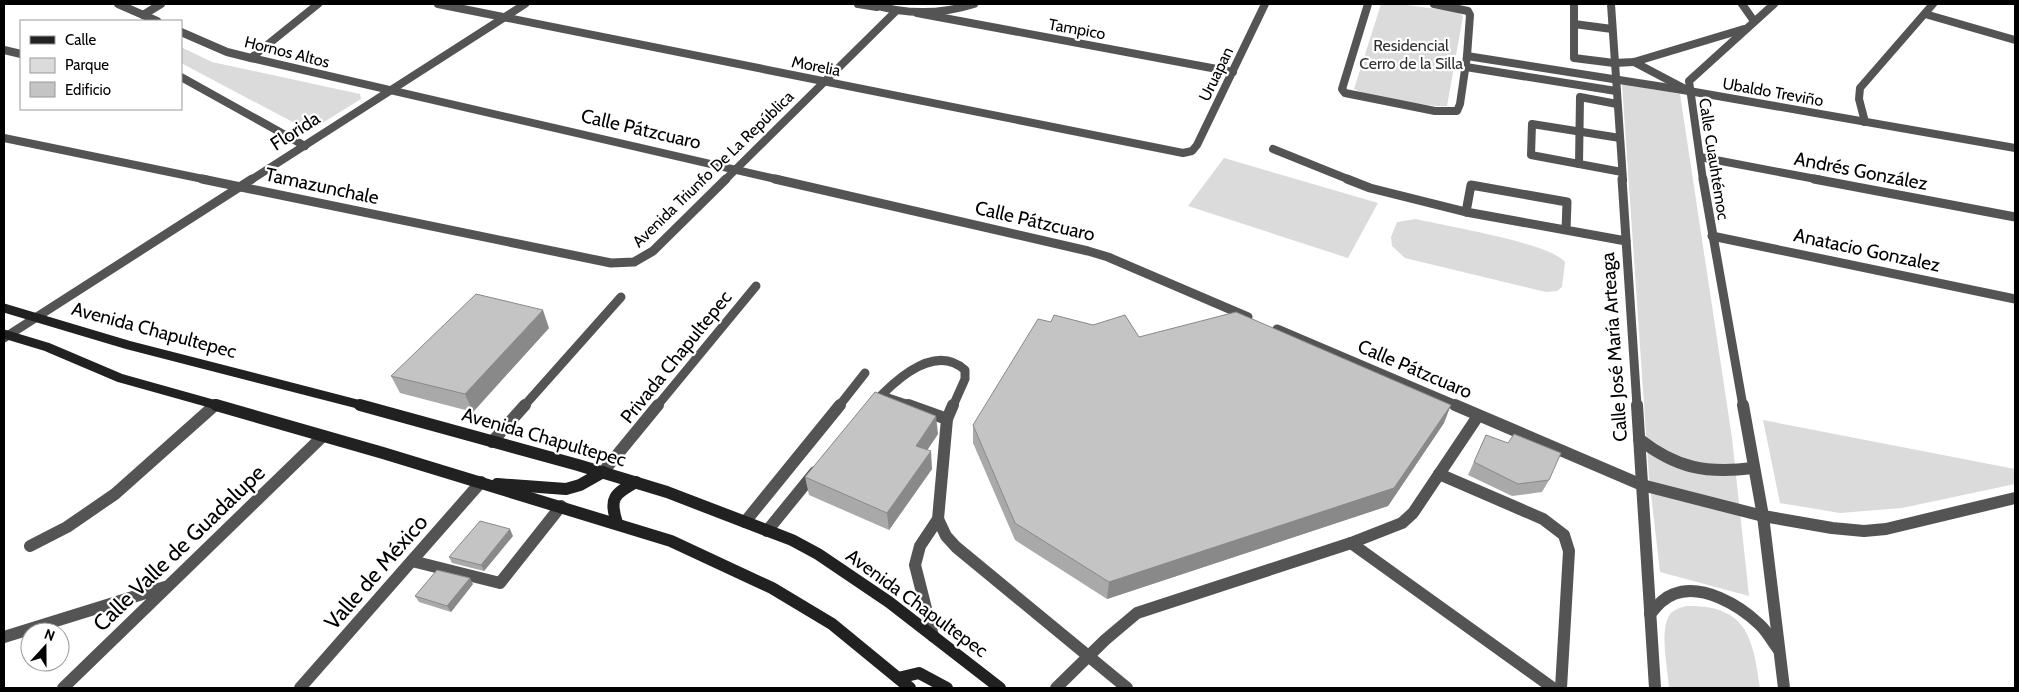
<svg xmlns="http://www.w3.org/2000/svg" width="2019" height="692" viewBox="0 0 2019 692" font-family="Cabin,sans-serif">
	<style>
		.green { fill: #dbdbdb }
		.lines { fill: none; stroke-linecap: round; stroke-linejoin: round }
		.service-far2 { stroke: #545454; stroke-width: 8 }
		.service-far1 { stroke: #545454; stroke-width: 9 }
		.service { stroke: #545454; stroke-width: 12 }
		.minor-far2 { stroke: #545454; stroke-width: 8 }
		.minor-far1 { stroke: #545454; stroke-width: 9 }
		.minor { stroke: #545454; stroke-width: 12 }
		.tertiary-far2 { stroke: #545454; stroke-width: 8 }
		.tertiary-far1 { stroke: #545454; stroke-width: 9 }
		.tertiary { stroke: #545454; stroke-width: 12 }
		.secondary-far1 { stroke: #212121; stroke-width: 9 }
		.secondary { stroke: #212121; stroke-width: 12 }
		.wall { fill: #a9a9a9 }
		.shaded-wall { fill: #898989 }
		.building { fill: #c4c4c4; stroke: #898989 }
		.labels { text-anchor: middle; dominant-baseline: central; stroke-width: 4.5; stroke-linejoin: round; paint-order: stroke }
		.far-street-label { font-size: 16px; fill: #000; stroke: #fff }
		.far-park-label { font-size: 16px; fill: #323232; stroke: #fff }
		.street-label { font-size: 19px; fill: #000; stroke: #fff }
		.near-street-label { font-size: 22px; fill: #000; stroke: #fff }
	</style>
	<rect width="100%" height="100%" fill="#fff"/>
	<g class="green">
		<path d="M1381 4H1401L1458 12 1463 16 1447 106C1436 108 1363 95 1354 89Z"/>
		<polygon points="181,47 212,62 360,94 361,99 316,127 304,128 181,63"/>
		<polygon points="1622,84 1680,94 1732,438 1749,596 1660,572 1649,477"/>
		<polygon points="1224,158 1378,203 1348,258 1188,206"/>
		<path d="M1416 219C1445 226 1550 243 1565 262L1562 287 1557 291 1546 292 1405 258 1392 246 1391 237 1397 222Z"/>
		<polygon points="1763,420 2015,469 2015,484 1902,508 1840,513 1780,503"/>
		<path d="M1687 606C1747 605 1753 638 1760 688H1669C1668 670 1660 634 1668 618 1671 610 1679 608 1687 606Z"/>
	</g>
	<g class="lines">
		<g class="service-far2">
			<polyline points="1574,4 1574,58 1614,63"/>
			<polyline points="1574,24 1612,29"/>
			<polyline points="1617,104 1580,97 1579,164 1622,172"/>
			<polyline points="1273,149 1350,180"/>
			<polyline points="1579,164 1531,155 1532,124 1620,138"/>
		</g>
		<g class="service-far1">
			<polyline points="1347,179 1370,188 1466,212"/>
			<polyline points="1566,230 1567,202 1471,185 1466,212 1626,241"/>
			<polyline points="888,398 912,406"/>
			<path d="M873 404C894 381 934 342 965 370V379L953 406"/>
			<polyline points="213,406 215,405"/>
			<polyline points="524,406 621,297"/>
			<polyline points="839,406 865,373"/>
		</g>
		<g class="service">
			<polyline points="908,405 947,419"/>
			<polyline points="492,442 525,405"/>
			<polyline points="1439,474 1543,519 1564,535 1569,551 1561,688"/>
			<polyline points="938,519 946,536 956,547 1127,688"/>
			<polyline points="745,522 840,405"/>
			<polyline points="767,531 815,472"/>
			<polyline points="1351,543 1553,688"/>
			<polyline points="30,546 67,527 115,494 215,405"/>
			<polyline points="412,561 500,583 561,506"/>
			<polyline points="933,636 915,565 920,546 938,519 947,419 953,405"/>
			<polyline points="1056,688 1105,640 1137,613 1351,543 1402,523 1413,513 1478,416"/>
		</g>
		<g class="minor-far2">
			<polyline points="118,4 157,21"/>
			<polyline points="438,4 1183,153 1192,151 1197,145 1265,4"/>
			<polyline points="858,4 877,7"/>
			<path d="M871 4C906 15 939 15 974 4"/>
			<polyline points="1368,4 1342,89 1345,93 1435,111 1457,111 1460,104 1467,56 1470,15 1468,11 1434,4"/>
			<polyline points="1742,4 1754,21"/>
			<polyline points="917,13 1233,72"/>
			<polyline points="1925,14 2015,40"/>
			<polyline points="143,15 161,4"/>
			<polyline points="181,32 227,52 251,58 780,180"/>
			<polyline points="4,50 21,54"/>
			<polyline points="1467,56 1689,91 2015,148"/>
			<polyline points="251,58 318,4"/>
			<polyline points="1466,67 1616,91"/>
			<polyline points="181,77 305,146"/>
			<polyline points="1865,122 1859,99 1860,88 1933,4"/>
			<polyline points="4,138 208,180"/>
			<polyline points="1700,157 1821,180"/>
			<polyline points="251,180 525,4"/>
			<polyline points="725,180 896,11"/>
		</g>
		<g class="minor-far1">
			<polyline points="202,179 611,263 634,262 653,251 726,179"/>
			<polyline points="775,179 1088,251 1108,257 1248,317"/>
			<polyline points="1814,179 2015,217"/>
			<polyline points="1712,236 2015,299"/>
			<polyline points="1277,329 1458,406"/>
			<polyline points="4,338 252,179"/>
			<polyline points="657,406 756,286"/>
		</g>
		<g class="minor">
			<polyline points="1455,405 1642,485 1763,516 1832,528 1864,531 1886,529 2015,498"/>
			<polyline points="603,472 658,405"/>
			<polyline points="4,637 165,587"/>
			<polyline points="63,688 323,436"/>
			<polyline points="300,688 481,482"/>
		</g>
		<g class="tertiary-far2">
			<polyline points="1611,4 1623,180"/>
			<polyline points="1634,62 1689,91"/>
			<polyline points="1614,63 1634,62 1744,29"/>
			<polyline points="1703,180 1689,81 1774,4"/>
		</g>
		<g class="tertiary-far1">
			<polyline points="1622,179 1637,406"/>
			<polyline points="1703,179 1743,406"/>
		</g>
		<g class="tertiary">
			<polyline points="1637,405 1655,688"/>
			<polyline points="1743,405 1763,516 1784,688"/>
			<path d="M1639 439C1676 468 1706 474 1753 468"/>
			<path d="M1650 614C1657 606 1663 598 1674 594 1702 583 1739 605 1759 624 1767 631 1772 641 1778 649"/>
		</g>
		<g class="secondary-far1">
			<polyline points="4,308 128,345 365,406"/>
			<polyline points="4,334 47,347 120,378 220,406"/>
		</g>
		<g class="secondary">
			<polyline points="216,405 383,453 671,541 772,588 832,624 910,688"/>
			<polyline points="360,405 578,465 667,492 792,540 818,554 889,602 1000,688"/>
			<polyline points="497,484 566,489 580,485 603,472"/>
			<path d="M617 523C609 498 614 494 636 482"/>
			<polyline points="898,678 919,673 947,688"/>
		</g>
	</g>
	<g class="wall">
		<polygon points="1051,322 1139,337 1444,423 1388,506 1107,599 1015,540 973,443 973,425"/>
		<polygon points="549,328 473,412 400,393 391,376"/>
		<polygon points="938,434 927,450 932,469 889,530 809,495 805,477"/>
		<polygon points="1486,435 1549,480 1542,492 1512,496 1468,475"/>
		<polygon points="513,536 484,571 452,563 449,557"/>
		<polygon points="473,584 451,612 419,602 415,596"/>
	</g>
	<g class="shaded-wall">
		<polygon points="543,310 549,328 473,412 465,394"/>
		<polygon points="1451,405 1444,423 1388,506 1107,599 1109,582"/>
		<polygon points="936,416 938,434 918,464 916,446"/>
		<polygon points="931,451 932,469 889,530 887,513"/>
		<polygon points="510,529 513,536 484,571 481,565"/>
		<polygon points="470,578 473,584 451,612 447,606"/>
	</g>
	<g class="building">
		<polygon points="476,294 543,310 465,394 391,376"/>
		<polygon points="1236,312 1451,405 1394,488 1109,582 1015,523 973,425 1038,319 1051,322 1054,315 1093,325 1125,315 1139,337"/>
		<polygon points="875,392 936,416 916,446 931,451 887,513 805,477"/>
		<polygon points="1514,434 1561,453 1549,480 1518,484 1474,462 1486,435 1508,443"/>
		<polygon points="480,521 510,529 481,565 449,557"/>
		<polygon points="437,570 470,578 447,606 415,596"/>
	</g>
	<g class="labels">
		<g class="far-street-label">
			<text transform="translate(1077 29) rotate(10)">Tampico</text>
			<text transform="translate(287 52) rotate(14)">Hornos Altos</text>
			<text transform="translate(816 66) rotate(11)">Morelia</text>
			<text transform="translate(1216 74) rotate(-64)">Uruapan</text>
			<text transform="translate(1773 92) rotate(10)">Ubaldo Treviño</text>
			<text transform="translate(1714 159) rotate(81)">Calle Cuauhtémoc</text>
			<text transform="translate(713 169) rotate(-44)">Avenida Triunfo De La República</text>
		</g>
		<g class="far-park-label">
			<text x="1411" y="45">Residencial<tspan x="1411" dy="18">Cerro de la Silla</tspan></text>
		</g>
		<g class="street-label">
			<text transform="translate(641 129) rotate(13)">Calle Pátzcuaro</text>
			<text transform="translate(295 131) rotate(-33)">Florida</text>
			<text transform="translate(1861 171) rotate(11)">Andrés González</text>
			<text transform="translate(322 186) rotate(12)">Tamazunchale</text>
			<text transform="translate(1035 221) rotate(13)">Calle Pátzcuaro</text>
			<text transform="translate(1867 250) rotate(12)">Anatacio Gonzalez</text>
			<text transform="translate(154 330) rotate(15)">Avenida Chapultepec</text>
			<text transform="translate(1614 347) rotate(-94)">Calle José María Arteaga</text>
			<text transform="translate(676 357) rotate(-51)">Privada Chapultepec</text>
			<text transform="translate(1415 369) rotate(23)">Calle Pátzcuaro</text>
			<text transform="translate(544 437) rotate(16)">Avenida Chapultepec</text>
			<text transform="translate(917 603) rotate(36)">Avenida Chapultepec</text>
		</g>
		<g class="near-street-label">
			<text transform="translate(179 548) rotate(-44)">Calle Valle de Guadalupe</text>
			<text transform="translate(376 572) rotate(-49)">Valle de México</text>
		</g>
	</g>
	<rect width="2019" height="692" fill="none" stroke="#000000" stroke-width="10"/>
	<rect x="20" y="20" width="162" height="90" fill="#ffffff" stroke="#999999"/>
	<rect x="30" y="36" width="25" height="8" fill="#212121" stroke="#999999"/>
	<text x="65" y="45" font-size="15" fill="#000000">Calle</text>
	<rect x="30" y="58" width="25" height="15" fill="#dbdbdb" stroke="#999999"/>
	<text x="65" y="70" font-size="15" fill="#000000">Parque</text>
	<rect x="30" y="82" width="25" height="15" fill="#c4c4c4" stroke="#999999"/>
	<text x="65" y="95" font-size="15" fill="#000000">Edificio</text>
	<g transform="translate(45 647) rotate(21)"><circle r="24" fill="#ffffff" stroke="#999999"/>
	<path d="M0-4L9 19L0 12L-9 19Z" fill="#000000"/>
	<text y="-8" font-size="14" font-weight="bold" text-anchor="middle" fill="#000000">N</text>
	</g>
</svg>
